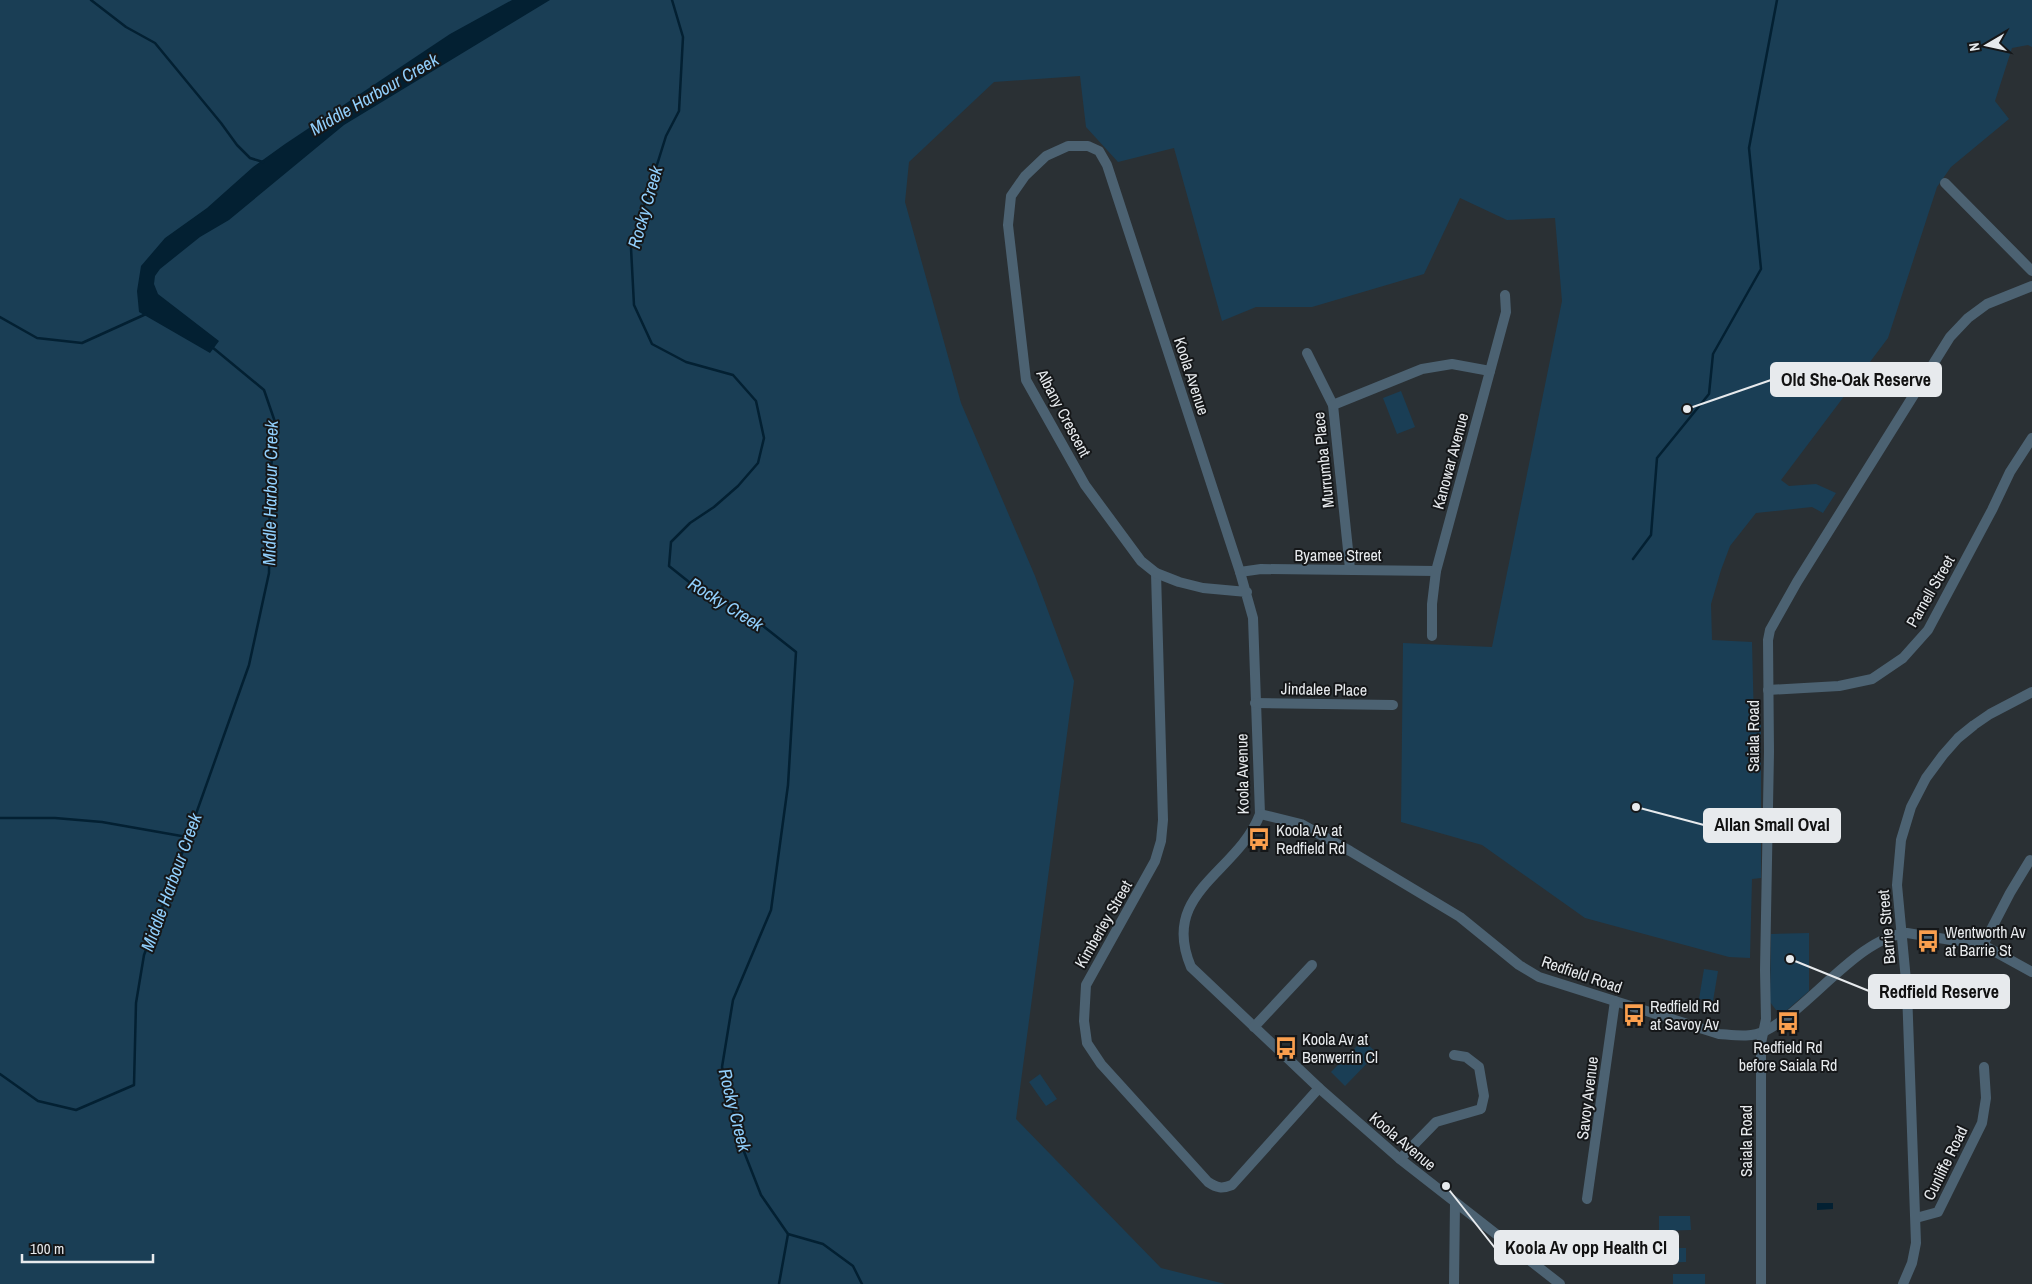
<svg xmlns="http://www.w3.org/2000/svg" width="2032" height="1284" viewBox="0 0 2032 1284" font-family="'Archivo Narrow',sans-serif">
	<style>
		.green { fill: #1a3e55 }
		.water { fill: #032032 }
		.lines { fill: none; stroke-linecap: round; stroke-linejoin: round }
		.stream { stroke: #032032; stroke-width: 2.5 }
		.minor { stroke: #4c6272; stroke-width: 10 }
		.labels { text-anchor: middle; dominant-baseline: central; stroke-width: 4; stroke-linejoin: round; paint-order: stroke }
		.street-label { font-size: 16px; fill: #e7eaed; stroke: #151719 }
		.poi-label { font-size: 16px; fill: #e7eaed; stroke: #151719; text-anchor: start }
		.water-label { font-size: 18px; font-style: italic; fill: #91cffc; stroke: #151719 }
		.leader { fill: none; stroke: #e7eaed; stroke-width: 2 }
		.callout-dot { fill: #e7eaed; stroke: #151719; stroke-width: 2 }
		.callout { fill: #e7eaed; stroke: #e7eaed; stroke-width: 2 }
		.callout-label { font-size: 18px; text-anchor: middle; font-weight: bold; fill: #111 }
	</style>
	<rect width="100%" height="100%" fill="#2a3034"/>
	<g class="green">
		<polygon points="0,0 2032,0 2032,47 2028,45 2012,48 1995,101 2009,119 1951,167 1937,187 1888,338 1781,480 1789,486 1816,484 1836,493 1823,513 1812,507 1756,513 1730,546 1721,570 1711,604 1712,640 1752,642 1754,723 1761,723 1761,878 1752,879 1750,958 1729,957 1585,918 1482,845 1401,822 1403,643 1492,647 1562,301 1555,218 1507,220 1460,198 1424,274 1312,307 1256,307 1222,321 1174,148 1118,162 1086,127 1080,76 994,82 909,162 905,202 961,403 1035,576 1074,681 1016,1119 1161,1268 1225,1284 0,1284"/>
		<polygon points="1401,391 1415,427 1397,434 1383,398"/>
		<polygon points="1809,933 1809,991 1787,1010 1776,1010 1770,1002 1771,934"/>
		<polygon points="1704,969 1718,971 1713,1001 1699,999"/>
		<polygon points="1363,1040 1377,1053 1345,1086 1331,1072"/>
		<polygon points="1040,1074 1057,1099 1046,1106 1029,1082"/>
		<polygon points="1659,1216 1690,1216 1691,1230 1659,1231"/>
		<polygon points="1655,1248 1686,1248 1686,1262 1655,1263"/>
		<rect x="1673" y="1274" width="32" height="10"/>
	</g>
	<g class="water">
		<polygon points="512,0 550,0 344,125 229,220 200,237 160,269 155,276 154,284 158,294 219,341 210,353 139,312 137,291 141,266 165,238 207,208 253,167 285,144 450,34"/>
		<polygon points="1817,1203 1833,1203 1833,1209 1817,1210"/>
	</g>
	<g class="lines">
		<g class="stream">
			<polyline points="91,0 126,27 155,43 221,123 237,145 250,158 263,162"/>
			<polyline points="672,0 683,37 679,111 666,136 631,248 634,305 652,344 686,362 733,375 756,401 764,438 758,463 738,486 714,507 690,523 671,542 669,566 694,586 748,614 796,652 788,785 771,910 733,1000 722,1067 741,1144 761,1195 788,1234 823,1244 853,1266 862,1284"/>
			<polyline points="0,317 37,338 82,343 146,314"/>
			<polyline points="1633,559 1651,535 1657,458 1709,394 1713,354 1761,269 1749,148 1777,0"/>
			<polyline points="0,818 55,818 102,822 187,837"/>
			<polyline points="0,1074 38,1101 76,1110 134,1085 136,1003 144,955 170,887 249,665 269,573 270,481 275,422 264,390 212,347"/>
			<polyline points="779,1284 788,1234"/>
		</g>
		<g class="minor">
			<polyline points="1945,183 2032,271"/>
			<polyline points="1307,353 1333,405 1350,569"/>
			<polyline points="1333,405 1422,369 1452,364 1490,371"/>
			<polyline points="1240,572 1261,569 1436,571"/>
			<path d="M1156 573 1163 820 1161 841 1155 861 1086 985 1084 1021 1087 1043 1101 1064 1208 1182C1217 1188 1222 1189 1232 1185L1319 1088"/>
			<path d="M1247 592 1203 588 1179 582 1156 573 1141 561 1085 485 1026 380 1008 225 1011 196 1025 176 1046 156 1068 146H1088L1099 151 1107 165 1240 572 1253 618 1260 814C1238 873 1159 892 1191 967L1319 1088 1400 1159 1560 1284"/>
			<polyline points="1432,636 1432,604 1436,571 1506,312 1505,295"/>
			<polyline points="1768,690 1839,686 1872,679 1903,658 1928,630 1992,510 2010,472 2032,438"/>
			<polyline points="1255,703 1393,705"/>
			<path d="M1260 814 1301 824 1350 851 1460 917 1519 965 1539 977 1719 1034C1734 1035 1751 1038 1765 1031 1810 1009 1858 937 1907 933L1983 945 2032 972"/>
			<polyline points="1983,945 2010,893 2030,860"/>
			<polyline points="1254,1027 1312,965"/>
			<polyline points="1400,1159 1436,1122 1481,1109 1484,1096 1479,1067 1466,1057 1454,1055"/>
			<polyline points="1587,1199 1615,1001"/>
			<polyline points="1916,1218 1938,1212 1982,1123 1986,1098 1984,1067"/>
			<polyline points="1454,1284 1455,1203"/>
			<polyline points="1761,1284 1761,1043 1766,1019 1765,970 1769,752 1768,640 1770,630 1797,582 1950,337 1968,318 1987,304 2032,286"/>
			<polyline points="1903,1284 1912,1263 1916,1243 1907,991 1897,885 1901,840 1911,807 1926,778 1943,755 1958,738 1974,725 1990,714 2032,692"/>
		</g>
	</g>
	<defs>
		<symbol id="bus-bare" viewBox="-9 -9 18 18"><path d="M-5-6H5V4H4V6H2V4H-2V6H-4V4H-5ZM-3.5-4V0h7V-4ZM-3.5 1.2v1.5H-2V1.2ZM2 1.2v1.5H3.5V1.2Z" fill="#fa9f4e" stroke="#151719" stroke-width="2.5" paint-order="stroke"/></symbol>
	</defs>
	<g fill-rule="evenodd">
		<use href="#bus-bare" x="1243" y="823" width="32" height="32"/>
		<use href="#bus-bare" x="1912" y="925" width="32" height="32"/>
		<use href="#bus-bare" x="1618" y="999" width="32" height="32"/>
		<use href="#bus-bare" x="1772" y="1007" width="32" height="32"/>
		<use href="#bus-bare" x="1270" y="1032" width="32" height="32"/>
	</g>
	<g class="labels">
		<g class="street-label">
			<text transform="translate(1192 376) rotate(72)">Koola Avenue</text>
			<text transform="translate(1064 413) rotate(62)">Albany Crescent</text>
			<text transform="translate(1323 460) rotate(-96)">Murrumba Place</text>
			<text transform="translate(1450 461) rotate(-75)">Kanowar Avenue</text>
			<text x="1338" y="555">Byamee Street</text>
			<text transform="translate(1930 591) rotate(-60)">Parnell Street</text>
			<text transform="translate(1324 689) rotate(1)">Jindalee Place</text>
			<text transform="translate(1753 736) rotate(-90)">Saiala Road</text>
			<text transform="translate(1242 774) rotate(-91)">Koola Avenue</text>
			<text transform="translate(1103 924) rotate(-60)">Kimberley Street</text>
			<text transform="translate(1886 927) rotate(-95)">Barrie Street</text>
			<text transform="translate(1582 974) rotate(19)">Redfield Road</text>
			<text transform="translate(1587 1098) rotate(-83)">Savoy Avenue</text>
			<text transform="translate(1403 1141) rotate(40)">Koola Avenue</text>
			<text transform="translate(1746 1141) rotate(-90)">Saiala Road</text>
			<text transform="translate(1945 1163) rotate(-64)">Cunliffe Road</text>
		</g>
		<g class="poi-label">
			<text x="1276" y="830">Koola Av at<tspan x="1276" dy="18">Redfield Rd</tspan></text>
			<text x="1945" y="932">Wentworth Av<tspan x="1945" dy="18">at Barrie St</tspan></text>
			<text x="1650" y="1006">Redfield Rd<tspan x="1650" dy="18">at Savoy Av</tspan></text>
			<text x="1302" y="1039">Koola Av at<tspan x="1302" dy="18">Benwerrin Cl</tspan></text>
			<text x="1788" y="1047" text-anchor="middle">Redfield Rd<tspan x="1788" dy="18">before Saiala Rd</tspan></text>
		</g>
		<g class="water-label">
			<text transform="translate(374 94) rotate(-30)">Middle Harbour Creek</text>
			<text transform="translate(645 207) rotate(-74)">Rocky Creek</text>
			<text transform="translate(270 493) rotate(-89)">Middle Harbour Creek</text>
			<text transform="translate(726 604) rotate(32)">Rocky Creek</text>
			<text transform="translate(171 882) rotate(-70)">Middle Harbour Creek</text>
			<text transform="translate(735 1110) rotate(76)">Rocky Creek</text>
		</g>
	</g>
	<path class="leader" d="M1687 409L1771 380M1636 807L1704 825M1790 959L1869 991M1446 1186L1495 1248"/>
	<g class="callout-dot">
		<circle cx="1687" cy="409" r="5"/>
		<circle cx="1636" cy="807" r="5"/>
		<circle cx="1790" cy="959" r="5"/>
		<circle cx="1446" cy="1186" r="5"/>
	</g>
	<g class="callout">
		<rect x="1771" y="363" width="170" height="33" rx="5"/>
		<rect x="1704" y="809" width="136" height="33" rx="5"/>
		<rect x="1869" y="975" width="140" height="33" rx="5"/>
		<rect x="1495" y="1231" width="183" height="33" rx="5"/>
	</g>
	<g class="callout-label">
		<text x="1856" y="386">Old She-Oak Reserve</text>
		<text x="1772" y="831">Allan Small Oval</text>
		<text x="1939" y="998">Redfield Reserve</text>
		<text x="1586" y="1254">Koola Av opp Health Cl</text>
	</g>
	<g transform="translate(1987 45) rotate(261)" stroke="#151719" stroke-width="4" paint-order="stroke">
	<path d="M0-4L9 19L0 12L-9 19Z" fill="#e7eaed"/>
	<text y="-8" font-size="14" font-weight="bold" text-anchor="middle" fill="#e7eaed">N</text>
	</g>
	<path d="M22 1254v8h131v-8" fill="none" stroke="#e7eaed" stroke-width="2.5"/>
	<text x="30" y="1254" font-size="15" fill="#e7eaed" stroke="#151719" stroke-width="4" paint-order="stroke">100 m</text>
</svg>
